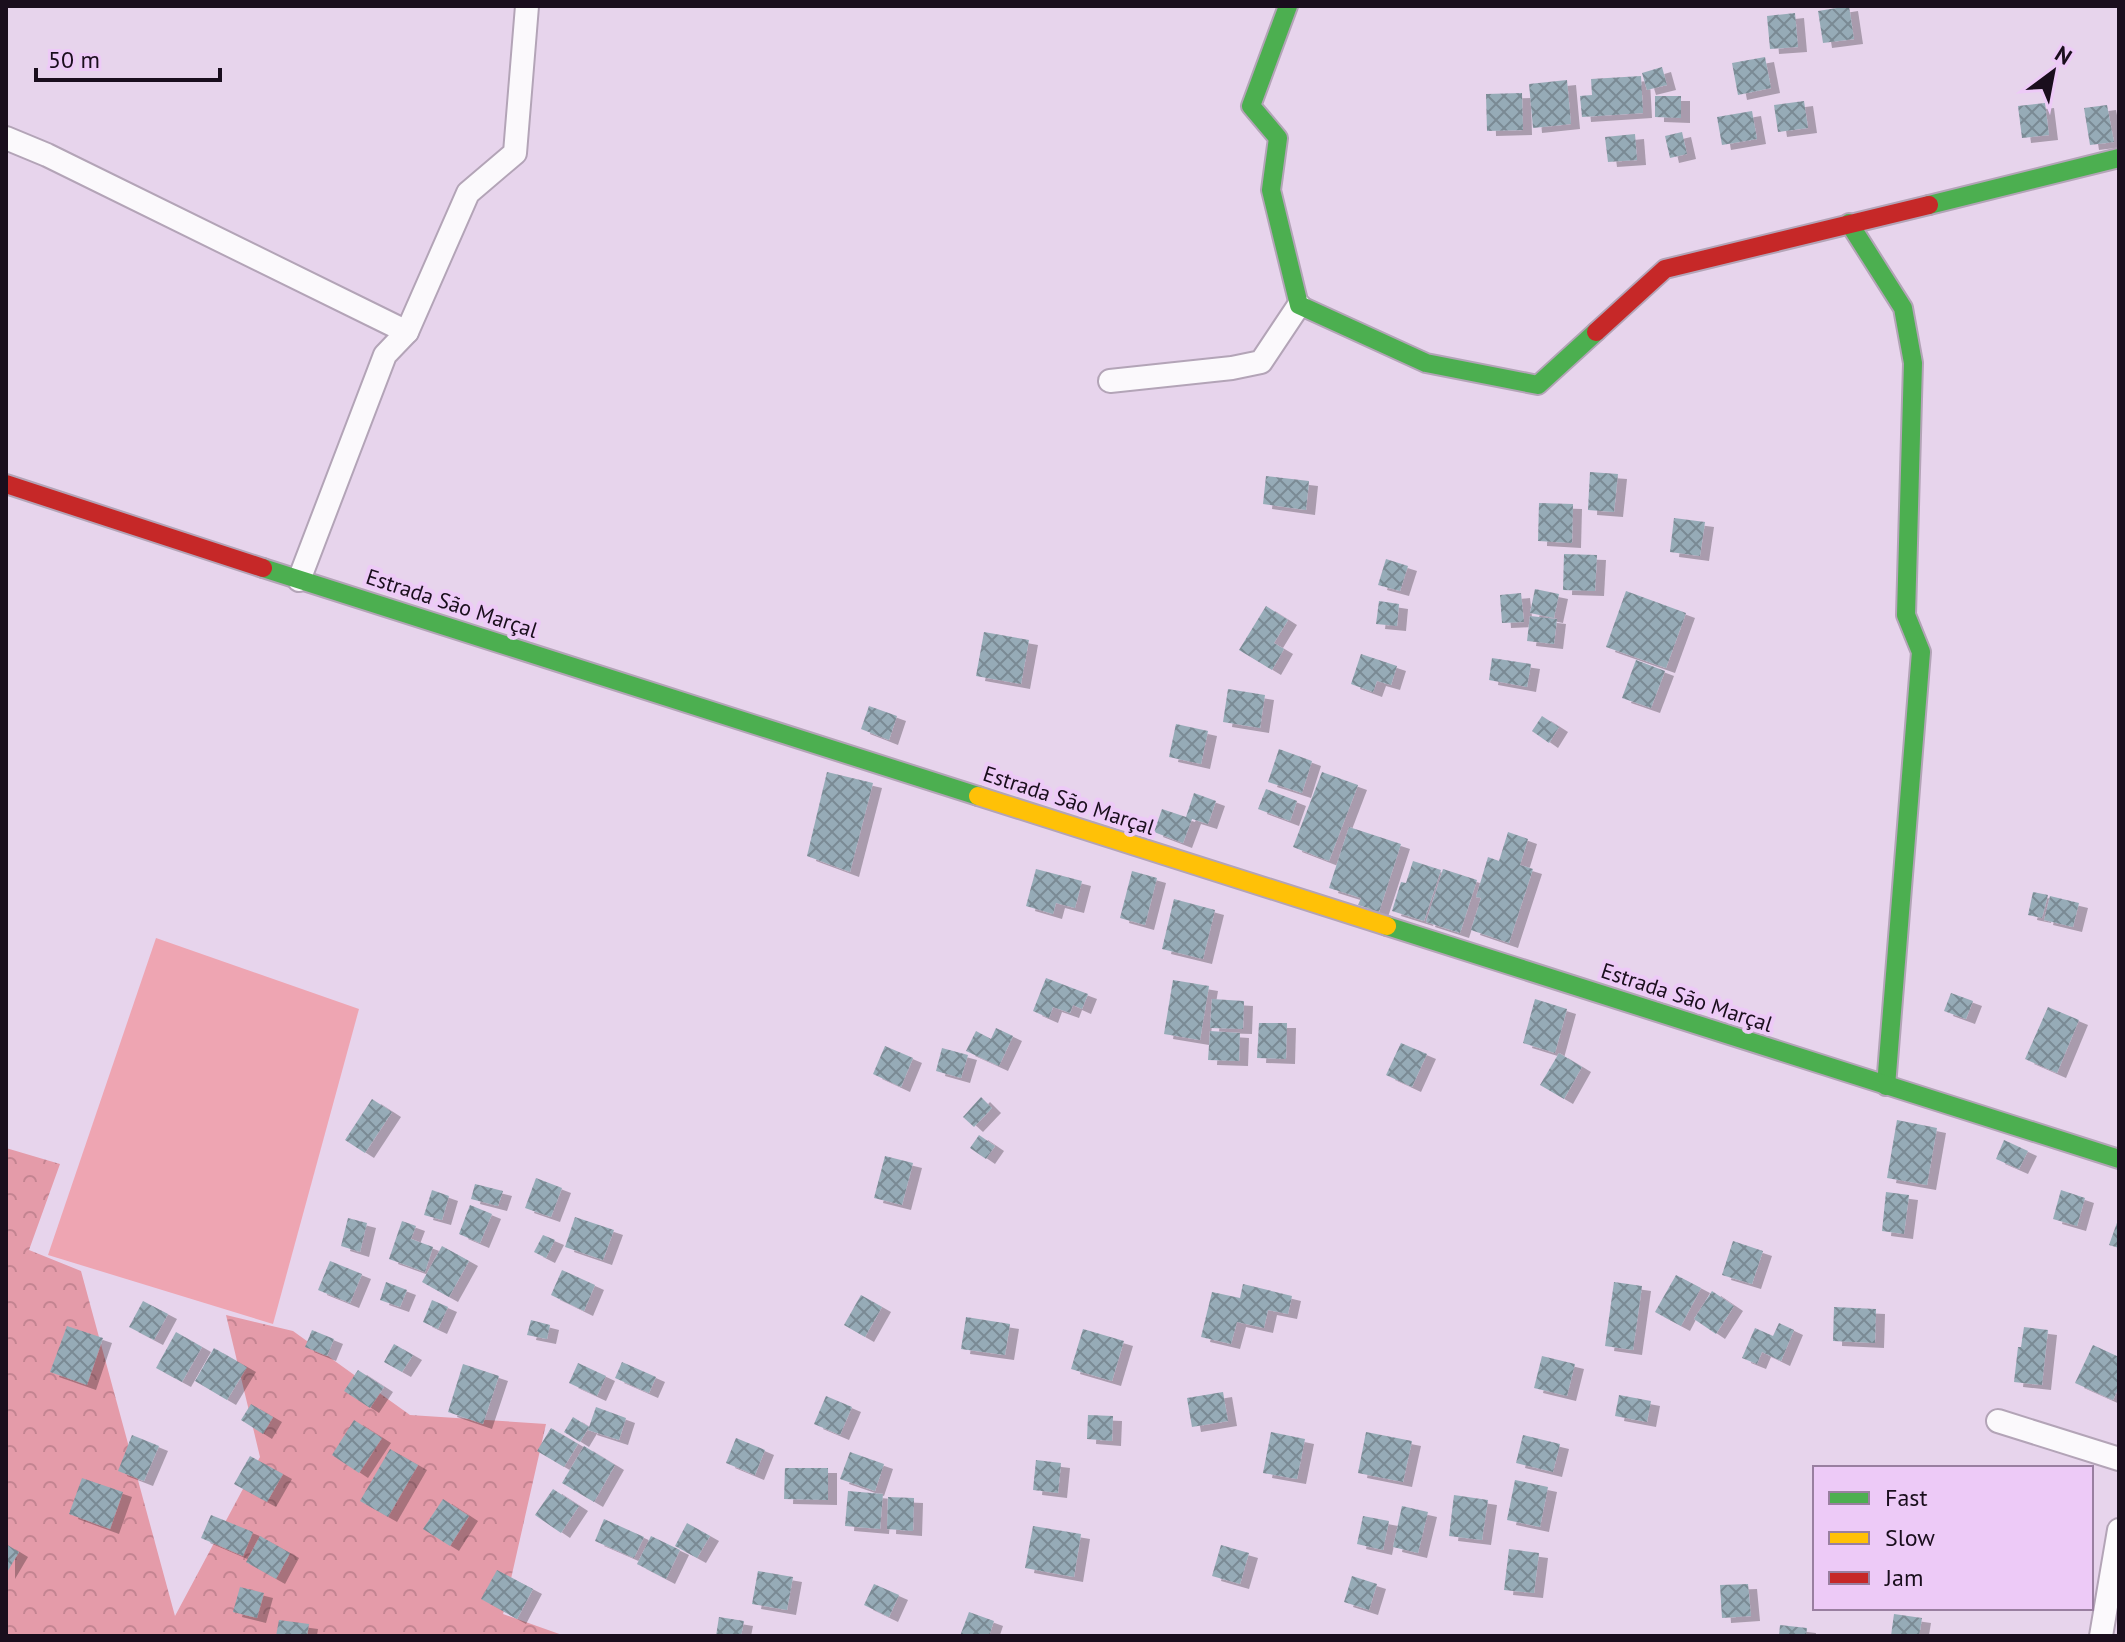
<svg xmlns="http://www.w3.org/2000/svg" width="2125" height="1642" viewBox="0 0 2125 1642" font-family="'PT Sans',sans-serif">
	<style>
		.green { fill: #eea5b2 }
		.forest { fill: url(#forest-crowns) }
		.building { fill: url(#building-cross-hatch); filter: url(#shadow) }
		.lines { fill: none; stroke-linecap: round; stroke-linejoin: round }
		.street-casing { stroke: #b3a4b7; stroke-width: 26 }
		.fast-casing { stroke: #b3a4b7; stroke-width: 22 }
		.slow-casing { stroke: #b3a4b7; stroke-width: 22 }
		.jam-casing { stroke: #b3a4b7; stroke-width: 22 }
		.street { stroke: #fbf9fc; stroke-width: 22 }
		.fast { stroke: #4caf50; stroke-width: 18 }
		.slow { stroke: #ffc107; stroke-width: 18 }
		.jam { stroke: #c62828; stroke-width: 18 }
		.labels { text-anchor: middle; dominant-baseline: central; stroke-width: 8; stroke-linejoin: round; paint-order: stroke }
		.street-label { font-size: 22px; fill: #1a0e1d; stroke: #edcaf7 }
	</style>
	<defs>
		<pattern id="forest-crowns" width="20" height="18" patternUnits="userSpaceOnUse" patternTransform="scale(2)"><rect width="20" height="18" fill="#e49ba9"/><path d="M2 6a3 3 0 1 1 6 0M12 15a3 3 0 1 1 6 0" fill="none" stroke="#c38491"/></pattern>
		<pattern id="building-cross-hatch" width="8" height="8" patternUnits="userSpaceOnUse" patternTransform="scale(2)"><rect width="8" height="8" fill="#96abb7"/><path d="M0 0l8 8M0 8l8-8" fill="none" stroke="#7a8a94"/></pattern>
		<filter id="shadow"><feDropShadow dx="9" dy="5" stdDeviation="0" flood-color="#0004"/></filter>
	</defs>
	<rect width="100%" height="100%" fill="#e7d4ec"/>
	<polygon class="green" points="156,938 359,1009 273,1324 48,1255"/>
	<polygon class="forest" points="6,1148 60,1164 29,1250 81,1271 175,1616 260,1457 226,1315 293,1331 410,1415 546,1424 503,1614 565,1636 6,1636"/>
	<g class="building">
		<polygon points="1849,6 1854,39 1823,43 1818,11"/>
		<polygon points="1795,13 1798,47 1770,49 1767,16"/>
		<polygon points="1765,57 1771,88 1738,95 1732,63"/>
		<polygon points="1662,67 1667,85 1647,90 1642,73"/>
		<polygon points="1641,76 1643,113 1582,117 1580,96 1592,95 1591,79"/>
		<polygon points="1567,80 1571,124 1533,128 1529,84"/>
		<polygon points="1522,93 1523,130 1487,131 1486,94"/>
		<polygon points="1655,96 1681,96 1681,118 1655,117"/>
		<polygon points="1804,101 1808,128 1778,132 1774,105"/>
		<polygon points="2045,103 2049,135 2022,138 2018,106"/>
		<polygon points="2107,105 2114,142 2090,145 2084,108"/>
		<polygon points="1752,111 1757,139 1722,145 1717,117"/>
		<polygon points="1682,132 1687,154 1670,158 1665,136"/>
		<polygon points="1635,134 1637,160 1608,162 1605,137"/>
		<polygon points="1590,472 1618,474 1614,512 1588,510"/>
		<polygon points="1266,476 1309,481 1306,510 1263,504"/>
		<polygon points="1539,503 1573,504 1572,543 1538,541"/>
		<polygon points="1674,518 1705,522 1700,556 1670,552"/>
		<polygon points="1564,554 1597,555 1595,591 1563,590"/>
		<polygon points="1386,559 1408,566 1400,591 1378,585"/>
		<polygon points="1535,589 1559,594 1554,618 1530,613"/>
		<polygon points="1626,591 1686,613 1666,668 1606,647"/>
		<polygon points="1521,593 1524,622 1502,623 1500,595"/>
		<polygon points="1379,601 1399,604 1397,626 1376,624"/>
		<polygon points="1266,606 1288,620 1274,643 1284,649 1272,670 1239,650"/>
		<polygon points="1530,616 1557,619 1554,644 1527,641"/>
		<polygon points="984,632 1029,640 1021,684 976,676"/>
		<polygon points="1361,654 1397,666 1391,685 1377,681 1373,692 1351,684"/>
		<polygon points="1492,658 1531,664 1527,687 1489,680"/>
		<polygon points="1636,660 1665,671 1651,708 1622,698"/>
		<polygon points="1228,689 1265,695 1260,728 1223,722"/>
		<polygon points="869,706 897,716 889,740 861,729"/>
		<polygon points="1542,716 1559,727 1549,743 1532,731"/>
		<polygon points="1176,724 1208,731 1201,764 1169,757"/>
		<polygon points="1279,749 1312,761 1302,793 1268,782"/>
		<polygon points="827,772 873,783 850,872 807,856"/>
		<polygon points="1322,772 1358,785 1329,861 1293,847"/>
		<polygon points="1266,789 1297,801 1290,821 1258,809"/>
		<polygon points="1194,793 1216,801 1208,824 1192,819 1183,843 1154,832 1162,809 1186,817"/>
		<polygon points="1349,827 1401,844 1379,912 1358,905 1361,898 1329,888"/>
		<polygon points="1508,832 1528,839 1520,865 1533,869 1509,943 1471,930 1481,898 1476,897 1488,857 1499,861"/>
		<polygon points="1413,861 1441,870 1424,921 1392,911 1401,882 1406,883"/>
		<polygon points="1036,869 1082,881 1075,908 1056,903 1053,914 1026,906"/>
		<polygon points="1443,869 1477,880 1460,933 1426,922"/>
		<polygon points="1132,871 1157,878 1145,925 1120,918"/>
		<polygon points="2033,892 2048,895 2042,918 2028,915"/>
		<polygon points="2050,896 2079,903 2073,927 2044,920"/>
		<polygon points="1174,899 1215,910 1203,959 1162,949"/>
		<polygon points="1046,978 1088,994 1082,1009 1073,1005 1070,1013 1053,1007 1049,1018 1033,1011"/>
		<polygon points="1173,980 1209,986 1200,1040 1164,1034"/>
		<polygon points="1951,993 1973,1001 1966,1019 1944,1011"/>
		<polygon points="1212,999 1244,1001 1243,1029 1210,1028"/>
		<polygon points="1535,999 1567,1009 1555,1053 1523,1043"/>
		<polygon points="2048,1007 2079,1020 2057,1073 2025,1059"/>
		<polygon points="1259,1023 1287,1023 1286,1059 1257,1058"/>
		<polygon points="996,1028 1013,1036 999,1066 966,1051 976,1031 991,1039"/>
		<polygon points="1210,1031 1240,1033 1239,1061 1208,1060"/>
		<polygon points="1401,1043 1427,1054 1412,1087 1386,1075"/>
		<polygon points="885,1046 913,1058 901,1087 873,1074"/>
		<polygon points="942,1048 968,1055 961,1078 936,1071"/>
		<polygon points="1559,1053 1582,1067 1564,1099 1540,1085"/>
		<polygon points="981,1097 992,1108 974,1127 963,1117"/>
		<polygon points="372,1099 392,1112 365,1153 345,1140"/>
		<polygon points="1897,1120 1937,1128 1927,1185 1887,1178"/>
		<polygon points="979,1135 995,1146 986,1159 970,1148"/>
		<polygon points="2004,1140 2028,1151 2019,1169 1996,1159"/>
		<polygon points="885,1156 913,1163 902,1205 874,1198"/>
		<polygon points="536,1178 562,1188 551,1217 525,1208"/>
		<polygon points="475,1184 503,1191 498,1206 471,1199"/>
		<polygon points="432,1190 449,1196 442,1220 424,1215"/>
		<polygon points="2061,1190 2085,1198 2077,1226 2053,1219"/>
		<polygon points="1886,1192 1909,1195 1904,1234 1882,1231"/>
		<polygon points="470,1205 492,1214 480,1243 459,1234"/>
		<polygon points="575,1217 614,1230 603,1260 565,1247"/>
		<polygon points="2119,1217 2119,1248 2109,1245"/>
		<polygon points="348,1218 367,1223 360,1252 341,1246"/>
		<polygon points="402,1221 416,1226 411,1239 433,1247 425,1272 389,1259"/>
		<polygon points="543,1235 555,1240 546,1258 534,1252"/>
		<polygon points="1733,1241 1763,1251 1752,1284 1722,1275"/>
		<polygon points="442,1246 469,1261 449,1297 422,1282"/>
		<polygon points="330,1261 362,1274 350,1303 318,1290"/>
		<polygon points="562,1270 595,1285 584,1311 551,1295"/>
		<polygon points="1676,1275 1701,1288 1681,1326 1655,1312"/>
		<polygon points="386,1282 407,1290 400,1307 380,1300"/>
		<polygon points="1614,1282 1642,1286 1633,1350 1605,1346"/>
		<polygon points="1243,1284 1292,1296 1288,1314 1268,1310 1264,1328 1237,1322 1231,1344 1201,1337 1212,1292 1240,1298"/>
		<polygon points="1712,1291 1734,1306 1716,1334 1694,1319"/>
		<polygon points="861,1295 882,1307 865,1337 844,1325"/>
		<polygon points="432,1300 448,1307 438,1329 423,1322"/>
		<polygon points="143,1301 168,1314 154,1340 129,1327"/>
		<polygon points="1834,1307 1876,1309 1875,1343 1833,1341"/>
		<polygon points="966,1317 1010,1324 1005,1355 961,1349"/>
		<polygon points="531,1320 550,1325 547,1339 527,1335"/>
		<polygon points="1779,1323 1794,1330 1781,1361 1762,1352 1757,1364 1742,1358 1755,1328 1773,1336"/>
		<polygon points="67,1326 103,1338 87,1385 50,1372"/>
		<polygon points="2024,1327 2048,1330 2042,1385 2014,1382 2018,1347 2021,1347"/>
		<polygon points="1083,1329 1124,1341 1112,1381 1071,1369"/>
		<polygon points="312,1330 334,1339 327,1356 305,1347"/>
		<polygon points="176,1332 202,1347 182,1382 156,1368"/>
		<polygon points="394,1344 413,1355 402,1372 384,1362"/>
		<polygon points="2093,1345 2119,1357 2119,1387 2113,1400 2075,1383"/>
		<polygon points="214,1348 247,1367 227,1400 195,1381"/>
		<polygon points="1542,1356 1575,1364 1567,1396 1534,1388"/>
		<polygon points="622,1362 656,1377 649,1393 615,1378"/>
		<polygon points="578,1363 606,1376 597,1396 569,1383"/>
		<polygon points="463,1364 499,1376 483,1424 448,1412"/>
		<polygon points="358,1370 384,1387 370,1408 344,1391"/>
		<polygon points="1223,1392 1228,1421 1192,1427 1187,1398"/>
		<polygon points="1619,1395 1651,1401 1647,1422 1615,1416"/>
		<polygon points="826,1396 852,1407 840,1435 814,1424"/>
		<polygon points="251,1404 273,1417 263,1434 241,1420"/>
		<polygon points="596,1407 626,1418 619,1440 588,1430"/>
		<polygon points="1088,1415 1113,1416 1112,1441 1087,1439"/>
		<polygon points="573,1417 589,1427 580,1442 564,1432"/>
		<polygon points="354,1420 382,1438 359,1473 332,1455"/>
		<polygon points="551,1428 578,1444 564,1467 537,1451"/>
		<polygon points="1271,1432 1305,1439 1297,1479 1263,1473"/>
		<polygon points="1366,1432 1412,1441 1403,1482 1358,1473"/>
		<polygon points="132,1435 159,1446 144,1481 118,1471"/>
		<polygon points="1523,1435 1560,1444 1553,1472 1516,1463"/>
		<polygon points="736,1438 765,1450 755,1475 726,1463"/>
		<polygon points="584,1446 615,1465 594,1502 562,1483"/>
		<polygon points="390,1449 418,1465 388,1517 360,1501"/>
		<polygon points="850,1452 884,1464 875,1491 840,1479"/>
		<polygon points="250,1456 283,1474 267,1502 234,1484"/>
		<polygon points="1036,1460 1061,1463 1058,1493 1033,1490"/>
		<polygon points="785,1468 828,1468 828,1500 784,1499"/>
		<polygon points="82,1478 123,1492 110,1529 69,1514"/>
		<polygon points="1515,1480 1548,1487 1540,1527 1507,1520"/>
		<polygon points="553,1489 579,1506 561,1533 535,1515"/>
		<polygon points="848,1491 883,1494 880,1529 845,1526"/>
		<polygon points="1454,1495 1488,1500 1482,1540 1449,1536"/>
		<polygon points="888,1497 914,1498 913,1531 887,1529"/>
		<polygon points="443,1499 469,1516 450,1546 423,1529"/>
		<polygon points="1402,1506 1428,1512 1418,1553 1393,1547"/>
		<polygon points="211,1515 253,1532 243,1556 201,1538"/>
		<polygon points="1363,1516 1389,1521 1383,1550 1357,1544"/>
		<polygon points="604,1519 644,1537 634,1558 595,1541"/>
		<polygon points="687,1523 710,1536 697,1558 675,1546"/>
		<polygon points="1033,1526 1081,1534 1074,1577 1025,1568"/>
		<polygon points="260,1536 290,1553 276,1579 246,1562"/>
		<polygon points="651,1536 680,1550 666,1579 637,1564"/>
		<polygon points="6,1544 19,1552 6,1574"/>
		<polygon points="1221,1545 1249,1553 1240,1584 1212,1576"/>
		<polygon points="1509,1549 1539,1553 1534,1593 1504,1590"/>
		<polygon points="497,1570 533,1589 517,1619 481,1599"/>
		<polygon points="758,1571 793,1577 787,1610 752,1604"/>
		<polygon points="1352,1576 1377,1584 1369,1610 1344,1602"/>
		<polygon points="874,1584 899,1595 889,1617 864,1605"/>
		<polygon points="1748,1584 1751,1616 1722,1618 1720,1585"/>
		<polygon points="240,1587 264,1593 257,1618 233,1612"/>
		<polygon points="969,1612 994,1621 989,1636 960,1636"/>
		<polygon points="1894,1614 1922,1618 1919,1636 1891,1636"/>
		<polygon points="719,1617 744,1621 741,1636 716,1636"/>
		<polygon points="279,1620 309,1624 307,1636 276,1636"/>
		<polygon points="1780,1625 1807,1628 1806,1636 1779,1636"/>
	</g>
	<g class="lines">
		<defs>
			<g id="street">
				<polyline points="6,138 47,155 407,332"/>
				<polyline points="1110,381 1232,368 1261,362 1299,305"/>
				<polyline points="299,580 385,355 407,332 468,193 515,153 527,6"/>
				<polyline points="1998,1421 2119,1459"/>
				<polyline points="2101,1636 2119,1530"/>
			</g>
			<g id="fast">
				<polyline points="1288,6 1251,106 1278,138 1271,190 1299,305 1426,363 1538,385 1596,332"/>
				<polyline points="1929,205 2119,158"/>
				<polyline points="1849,223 1903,308 1913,363 1906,615 1921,652 1886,1086"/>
				<polyline points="263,568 978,796"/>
				<polyline points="1387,926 2119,1159"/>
			</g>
			<polyline id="slow" points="978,796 1387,926"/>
			<g id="jam">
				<polyline points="1596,332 1665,269 1929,205"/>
				<polyline points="6,484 263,568"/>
			</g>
		</defs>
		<use href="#street" class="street-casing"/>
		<use href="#fast" class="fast-casing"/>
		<use href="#slow" class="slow-casing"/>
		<use href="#jam" class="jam-casing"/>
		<use href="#street" class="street"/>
		<use href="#fast" class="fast"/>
		<use href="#slow" class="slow"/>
		<use href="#jam" class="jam"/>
	</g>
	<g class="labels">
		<g class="street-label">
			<text transform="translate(452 603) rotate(18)">Estrada São Marçal</text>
			<text transform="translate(1069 800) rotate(18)">Estrada São Marçal</text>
			<text transform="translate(1687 997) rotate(18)">Estrada São Marçal</text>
		</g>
	</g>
	<rect width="2125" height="1642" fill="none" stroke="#1a0e1d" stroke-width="16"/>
	<rect x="1813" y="1466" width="280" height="144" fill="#edcaf7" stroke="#997fa0" stroke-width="2"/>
	<rect x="1829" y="1492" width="40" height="12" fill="#4caf50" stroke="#997fa0" stroke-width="2"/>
	<text x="1885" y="1506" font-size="24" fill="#1a0e1d">Fast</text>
	<rect x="1829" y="1532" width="40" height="12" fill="#ffc107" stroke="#997fa0" stroke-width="2"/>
	<text x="1885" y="1546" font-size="24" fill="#1a0e1d">Slow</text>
	<rect x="1829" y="1572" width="40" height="12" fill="#c62828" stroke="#997fa0" stroke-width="2"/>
	<text x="1885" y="1586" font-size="24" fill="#1a0e1d">Jam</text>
	<g transform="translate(2053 72) rotate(32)" stroke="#edcaf7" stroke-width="6" paint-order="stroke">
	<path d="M0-6L14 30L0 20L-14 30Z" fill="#1a0e1d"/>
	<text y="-12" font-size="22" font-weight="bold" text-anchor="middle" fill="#1a0e1d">N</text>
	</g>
	<path d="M36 68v12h184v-12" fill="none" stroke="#1a0e1d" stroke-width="4"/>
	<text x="48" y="68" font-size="24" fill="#1a0e1d" stroke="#edcaf7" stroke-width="6" paint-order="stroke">50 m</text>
</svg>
